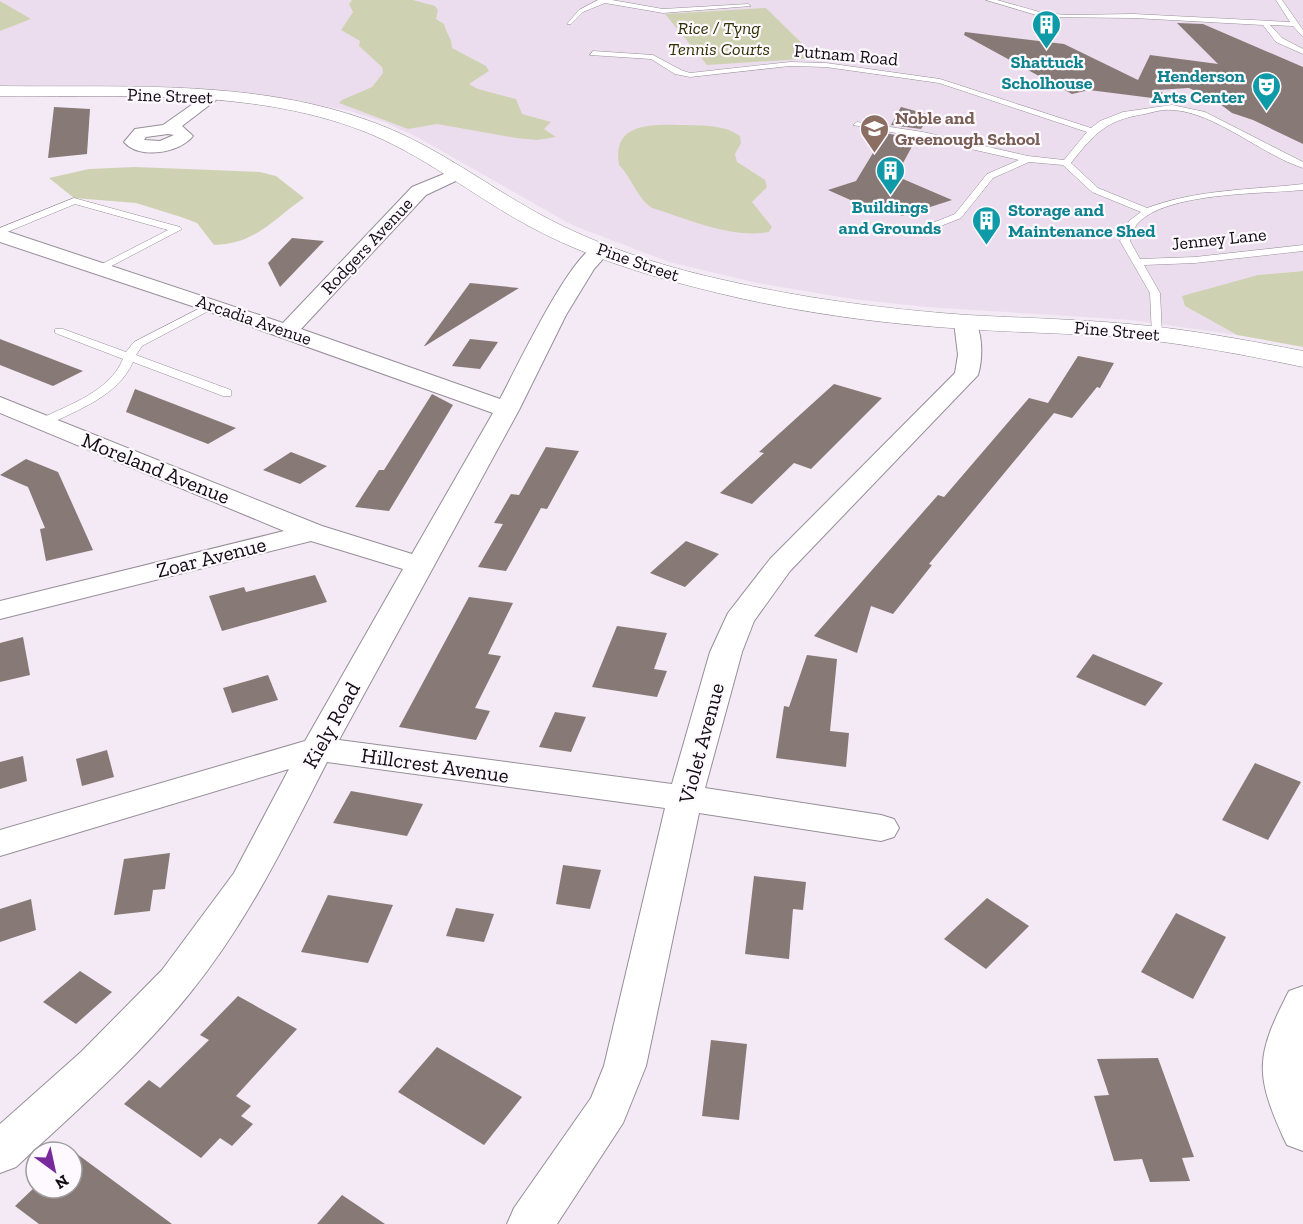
<svg xmlns="http://www.w3.org/2000/svg" width="1303" height="1224" viewBox="0 0 1303 1224" font-family="'Zilla Slab',serif">
	<style>
		.built { fill: #ecddee }
		.green { fill: #cfd2b2 }
		.building { fill: #877976 }
		.lines { fill: none; stroke-linecap: round; stroke-linejoin: round }
		.service-casing { stroke: #968e98; stroke-width: 1 }
		.minor-casing { stroke: #968e98; stroke-width: 2 }
		.tertiary-casing { stroke: #968e98; stroke-width: 1 }
		.service { fill: #fff; fill-rule: evenodd }
		.minor { fill: #fff; fill-rule: evenodd }
		.tertiary { fill: #fff; fill-rule: evenodd }
		.labels { text-anchor: middle; dominant-baseline: central; stroke-width: 4.5; stroke-linejoin: round; paint-order: stroke }
		.far-park-label { font-size: 18px; font-style: italic; fill: #303101; stroke: #fdf9fe }
		.far-street-label { font-size: 18px; fill: #100d11; stroke: #fdf9fe }
		.far-culture-label { font-size: 18px; font-weight: bold; fill: #0d838f; stroke: #fdf9fe }
		.far-education-label { font-size: 18px; font-weight: bold; fill: #785e54; stroke: #fdf9fe; text-anchor: start }
		.street-label { font-size: 21px; fill: #100d11; stroke: #fdf9fe }
	</style>
	<rect width="100%" height="100%" fill="#f3eaf5"/>
	<polygon class="built" points="0,0 1303,0 1303,271 1258,275 1185,306 1237,335 1130,320 926,307 852,299 757,283 669,262 572,225 417,137 384,122 347,110 244,93 0,85"/>
	<g class="green">
		<path d="M352 0H413L435 6 438 10 436 19 444 24C446 33 452 38 452 48L486 66 489 71 469 84 478 89 516 99 522 114 551 122 544 129 556 137 537 140 516 138 437 124 408 129 339 103 342 100 372 87 383 73 382 67 359 46 360 41 341 30 353 12 349 4Z"/>
		<polygon points="0,1 31,19 0,31"/>
		<polygon points="766,8 817,58 707,65 665,14"/>
		<path d="M689 125C707 126 725 125 740 136L741 143 735 154 737 162 765 180 767 187 752 202 772 227 769 232C732 239 688 219 652 208 637 198 632 178 619 165 611 119 658 125 689 125Z"/>
		<path d="M135 167 260 172 276 176 304 198C272 220 256 244 214 245L197 223 181 217 136 203 74 198 49 178 89 169Z"/>
		<polygon points="1303,271 1303,347 1237,335 1185,306 1182,296 1258,275"/>
	</g>
	<g class="building">
		<polygon points="1177,23 1203,24 1303,67 1303,144 1253,120 1232,113 1216,101 1189,88 1157,90 1169,96 1168,100 1089,90 1072,94 964,35 965,32 1064,44 1138,80 1150,55 1218,64"/>
		<polygon points="54,107 90,109 87,154 48,158"/>
		<polygon points="901,107 930,115 921,129 891,125"/>
		<polygon points="885,133 916,139 896,176 952,200 902,216 872,203 864,206 828,190 856,181"/>
		<polygon points="292,238 324,241 280,287 268,263"/>
		<polygon points="470,283 519,288 425,346 424,346"/>
		<polygon points="0,339 83,371 53,386 0,365"/>
		<polygon points="470,339 498,342 480,369 452,366"/>
		<polygon points="1078,356 1114,363 1100,388 1097,387 1072,418 1054,413 929,564 932,565 893,614 871,606 857,653 814,636 938,495 944,497 1029,398 1048,403"/>
		<polygon points="834,384 882,398 811,469 794,463 752,504 720,493 764,453 759,452"/>
		<polygon points="135,389 236,428 208,444 126,412"/>
		<polygon points="432,394 453,405 389,511 355,507 379,470 384,470"/>
		<polygon points="546,447 579,451 547,509 541,508 506,571 478,567 503,524 494,523 511,494 519,495"/>
		<polygon points="291,452 327,466 300,484 263,470"/>
		<polygon points="26,459 58,472 93,550 46,561 40,529 45,528 28,487 0,475"/>
		<polygon points="686,541 719,554 685,587 650,573"/>
		<polygon points="315,575 327,602 222,631 209,596 244,587 246,592"/>
		<polygon points="469,597 513,603 488,654 501,656 475,708 490,711 476,740 399,727"/>
		<polygon points="617,626 667,633 654,669 667,671 657,697 592,687"/>
		<polygon points="23,637 30,675 0,682 0,643"/>
		<polygon points="1093,654 1163,683 1145,706 1076,677"/>
		<polygon points="807,655 837,659 830,731 849,733 846,767 776,758 784,706 789,707"/>
		<polygon points="268,675 278,700 232,713 223,688"/>
		<polygon points="555,712 586,717 571,752 539,747"/>
		<polygon points="107,750 114,777 82,786 76,759"/>
		<polygon points="23,756 27,781 0,789 0,762"/>
		<polygon points="1255,763 1301,782 1268,840 1222,820"/>
		<polygon points="351,791 423,804 407,836 333,823"/>
		<polygon points="170,853 165,889 153,890 150,911 114,915 124,859"/>
		<polygon points="563,865 601,870 590,909 556,904"/>
		<polygon points="754,876 806,882 803,910 793,909 789,959 745,954"/>
		<polygon points="328,895 393,905 368,963 301,952"/>
		<polygon points="987,898 1029,926 986,969 944,939"/>
		<polygon points="31,899 36,930 0,942 0,909"/>
		<polygon points="456,908 494,914 484,942 446,936"/>
		<polygon points="1176,913 1226,937 1193,999 1141,972"/>
		<polygon points="80,971 112,992 76,1024 43,1002"/>
		<polygon points="238,996 297,1029 236,1096 251,1106 241,1116 253,1124 232,1146 220,1138 201,1158 124,1104 149,1080 160,1088 209,1040 200,1035"/>
		<polygon points="711,1040 747,1044 739,1120 702,1116"/>
		<polygon points="437,1047 522,1097 484,1145 398,1092"/>
		<polygon points="1158,1058 1194,1157 1182,1158 1190,1181 1150,1182 1142,1159 1114,1161 1094,1096 1109,1095 1097,1059"/>
		<polygon points="73,1151 172,1224 39,1224 15,1206 36,1186 72,1188"/>
		<polygon points="342,1195 385,1224 317,1224"/>
	</g>
	<g class="lines">
		<defs>
			<g id="service">
				<polygon points="598,0 612,0 663,9 748,4 751,6 663,13 605,3 583,12 571,24 567,24 579,10"/>
				<polygon points="986,0 997,0 1043,13 1067,15 1134,14 1290,22 1276,0 1282,0 1303,30 1303,37 1293,26 1270,25 1282,38 1303,49 1303,54 1276,42 1263,25 1134,18 1043,17"/>
				<path d="M593 51 653 55 681 70 690 73 790 62 826 63 940 79 1091 128 1100 121 1123 112 1172 105 1205 112 1303 162V168C1262 155 1215 112 1172 110 1164 109 1153 112 1145 114 1106 120 1095 133 1071 163L1098 188 1147 208C1198 189 1250 190 1303 184V190C1262 194 1165 192 1137 224 1134 228 1132 236 1130 241L1140 259 1195 257 1303 245V251L1195 263 1144 265 1160 293 1162 334 1156 337 1152 336 1150 293 1120 241 1129 221 1141 212 1092 192 1063 165 1029 162 993 178 961 218 923 233H917V229L955 214 987 174 1019 160 923 138 853 125 857 122 923 132 1028 156 1064 160 1087 132 939 83 826 67 790 66 690 77 675 74 651 59 590 55Z"/>
				<polygon points="74,198 180,227 182,229 102,271 97,268 98,266 168,230 75,204 0,235 0,228"/>
				<path d="M212 302 217 305 216 307 142 346 136 355 231 390V396H223L133 362C118 396 79 409 48 425H40V419C70 404 109 392 123 359L55 333V329H63L126 352 134 342Z"/>
			</g>
			<g id="minor">
				<path d="M210 92 218 97 216 100 182 126 193 136C180 153 139 160 124 142L135 129 163 125ZM168 134 174 135 160 141 144 140 146 137Z"/>
				<path d="M456 169 465 174 462 178 426 195 301 329 500 399C516 369 568 259 595 246 599 243 604 245 608 246L611 250 594 269 566 315 519 410 339 740 672 784 710 652 728 613 770 559 955 373 958 355 954 322 957 317H973C983 332 983 358 978 375L790 571 754 621 742 652 705 788 881 815 894 819 899 828 894 837 881 841 699 813 646 1066 623 1123 557 1224H507L514 1208 591 1098 604 1066 665 808 327 762C286 842 247 923 190 993 139 1057 75 1112 16 1167L0 1173V1124L81 1052 162 970 234 873 289 769 0 856V830L305 741 403 569 311 541 0 619V601L284 531 0 413V397L322 526 412 554 493 413 204 310 0 242V229L283 323 412 187Z"/>
				<path d="M1303 986V1151L1287 1145 1284 1139C1254 1073 1256 1055 1289 991Z"/>
			</g>
			<path id="tertiary" d="M0 86C125 88 256 78 375 123 435 145 486 185 541 215 597 245 657 265 719 279 800 298 883 309 967 315 1021 318 1075 319 1129 324 1188 329 1245 340 1303 351V367C1245 355 1188 344 1129 338 1075 333 1021 333 966 329 883 324 800 313 718 293 652 277 587 258 527 225 472 195 422 154 363 131 249 87 120 98 0 96Z"/>
		</defs>
		<use href="#service" class="service-casing"/>
		<use href="#minor" class="minor-casing"/>
		<use href="#tertiary" class="tertiary-casing"/>
		<use href="#service" class="service"/>
		<use href="#minor" class="minor"/>
		<use href="#tertiary" class="tertiary"/>
	</g>
	<defs>
		<symbol id="building-pin" viewBox="-11 -11 22 30"><path d="M0 17L-7.5 6A9.5 9.5 0 1 1 7.5 6Z" fill="#0f9aa8" stroke="#fdf9fe"/><path d="M-4-6H4V6H1V3H-1V6H-4ZM-2.5-4.3h1.7v1.8h-1.7ZM.8-4.3h1.7v1.8H.8ZM-2.5-1h1.7V.8h-1.7ZM.8-1h1.7V.8H.8Z" fill="#fff"/></symbol>
		<symbol id="theatre-pin" viewBox="-11 -11 22 30"><path d="M0 17L-7.5 6A9.5 9.5 0 1 1 7.5 6Z" fill="#0f9aa8" stroke="#fdf9fe"/><path d="M-5-5.5Q0-4 5-5.5V0Q5 5 0 6Q-5 5-5 0ZM-3.3-2.5H-1v1.5H-3.3ZM1-2.5H3.3v1.5H1ZM-2.8 1Q0 5.5 2.8 1Z" fill="#fff"/></symbol>
		<symbol id="school-pin" viewBox="-11 -11 22 30"><path d="M0 17L-7.5 6A9.5 9.5 0 1 1 7.5 6Z" fill="#8d6e63" stroke="#fdf9fe"/><path d="M0-5L7-2L0 1L-7-2ZM-4 1L0 2.5L4 1V4Q0 6-4 4Z" fill="#fff"/></symbol>
	</defs>
	<g fill-rule="evenodd">
		<use href="#building-pin" x="1030" y="8" width="33" height="45"/>
		<use href="#theatre-pin" x="1250" y="70" width="33" height="45"/>
		<use href="#school-pin" x="858" y="112" width="33" height="45"/>
		<use href="#building-pin" x="874" y="154" width="33" height="45"/>
		<use href="#building-pin" x="970" y="204" width="33" height="45"/>
	</g>
	<g class="labels">
		<g class="far-park-label">
			<text x="719" y="28">Rice / Tyng<tspan x="719" dy="21">Tennis Courts</tspan></text>
		</g>
		<g class="far-street-label">
			<text transform="translate(846 55) rotate(5)">Putnam Road</text>
			<text transform="translate(170 96) rotate(2)">Pine Street</text>
			<text transform="translate(1219 239) rotate(-6)">Jenney Lane</text>
			<text transform="translate(367 246) rotate(-47)">Rodgers Avenue</text>
			<text transform="translate(638 262) rotate(19)">Pine Street</text>
			<text transform="translate(254 320) rotate(19)">Arcadia Avenue</text>
			<text transform="translate(1117 331) rotate(5)">Pine Street</text>
		</g>
		<g class="far-culture-label">
			<text x="1047" y="62">Shattuck<tspan x="1047" dy="21">Scholhouse</tspan></text>
			<text x="1245" y="76" text-anchor="end">Henderson<tspan x="1245" dy="21">Arts Center</tspan></text>
			<text x="890" y="207">Buildings<tspan x="890" dy="21">and Grounds</tspan></text>
			<text x="1008" y="210" text-anchor="start">Storage and<tspan x="1008" dy="21">Maintenance Shed</tspan></text>
		</g>
		<g class="far-education-label">
			<text x="895" y="118">Noble and<tspan x="895" dy="21">Greenough School</tspan></text>
		</g>
		<g class="street-label">
			<text transform="translate(156 468) rotate(22)">Moreland Avenue</text>
			<text transform="translate(211 557) rotate(-14)">Zoar Avenue</text>
			<text transform="translate(331 725) rotate(-61)">Kiely Road</text>
			<text transform="translate(701 743) rotate(-75)">Violet Avenue</text>
			<text transform="translate(435 765) rotate(8)">Hillcrest Avenue</text>
		</g>
	</g>
	<g transform="translate(54 1170) rotate(147)"><circle r="28" fill="#fdf9fe" stroke="#9e9b9f" stroke-width="1.5"/>
	<path d="M0-4.5L10 22L0 15L-10 22Z" fill="#782a9c"/>
	<text y="-9" font-size="16" font-weight="bold" text-anchor="middle" fill="#100d11">N</text>
	</g>
</svg>
